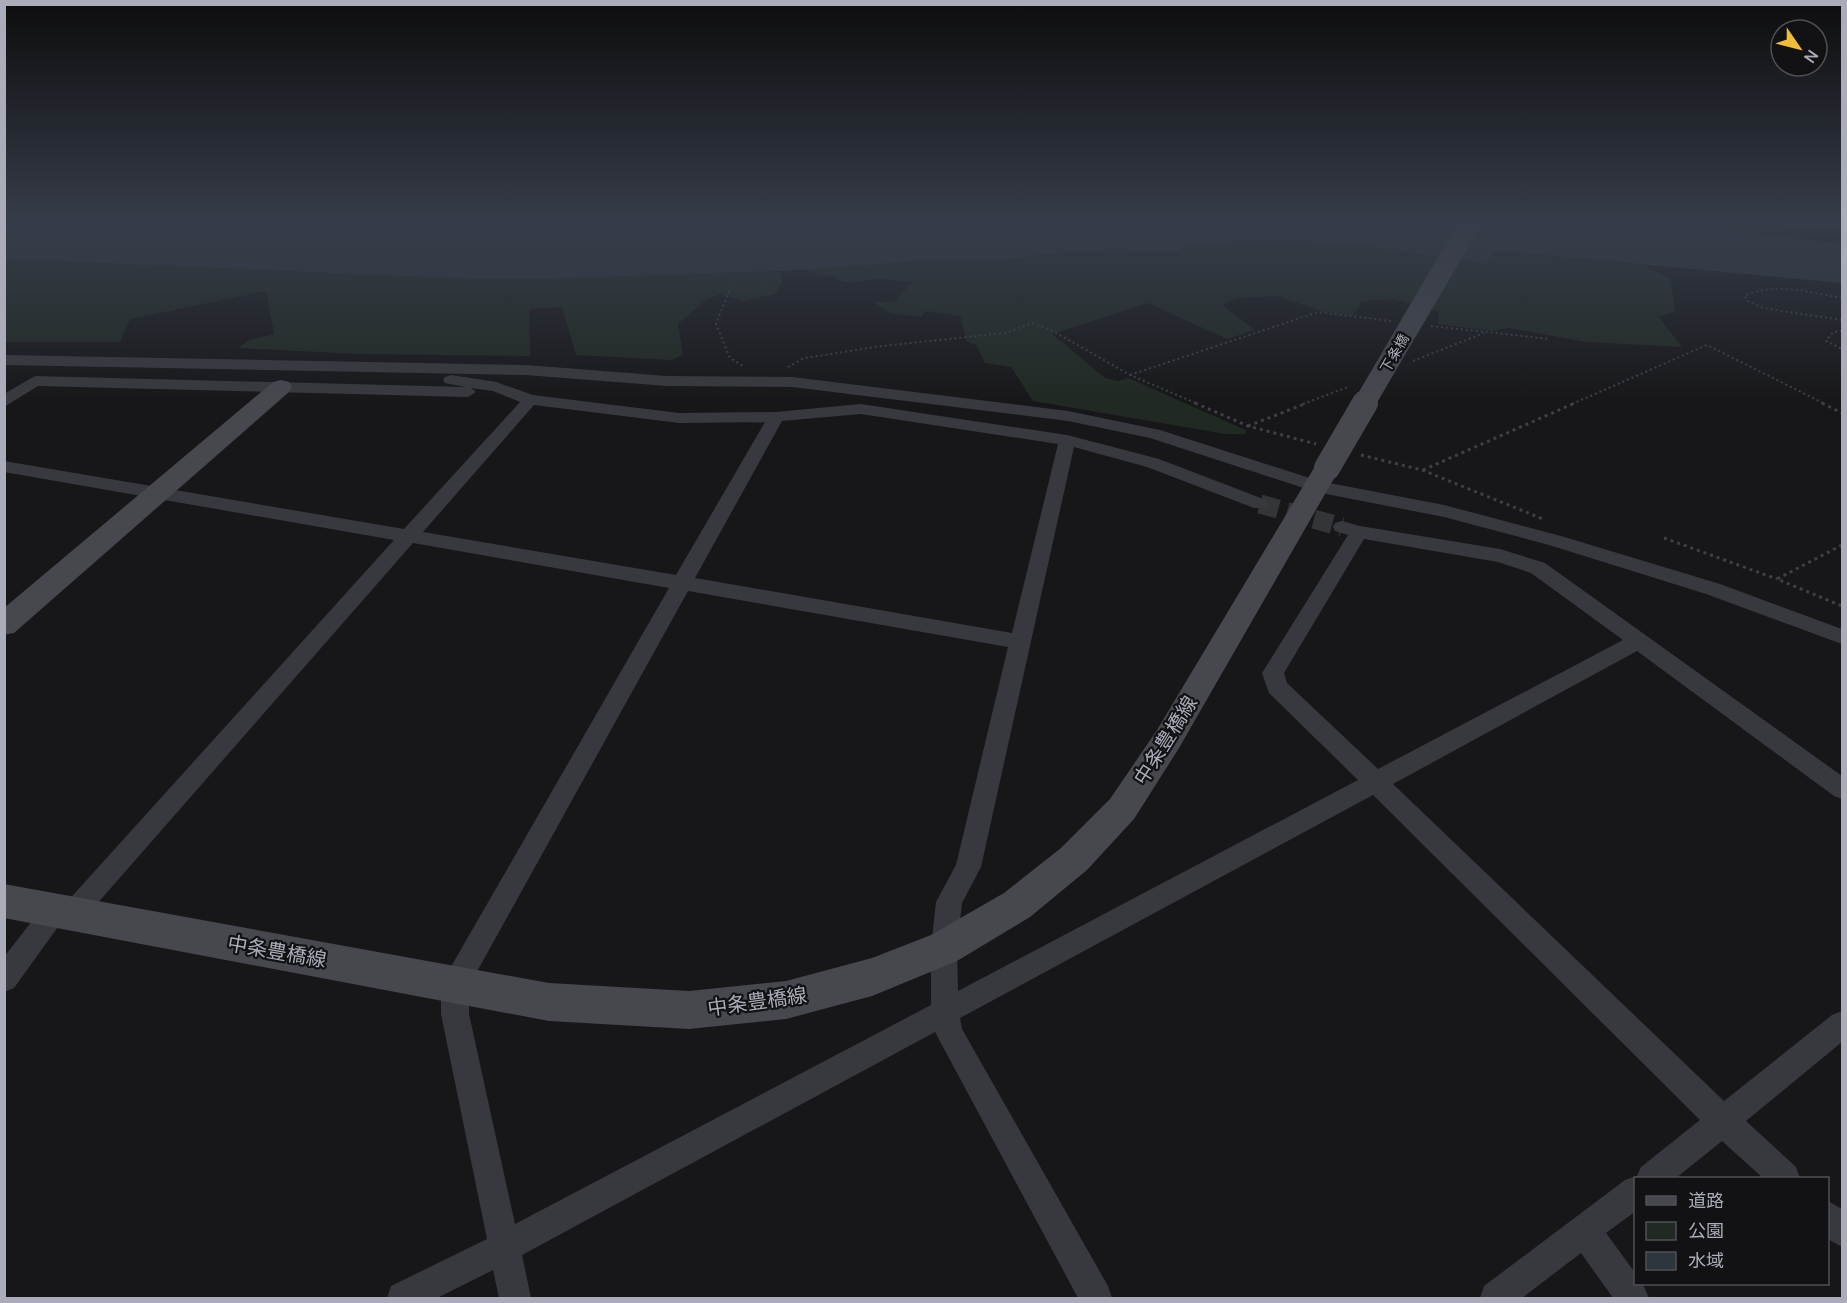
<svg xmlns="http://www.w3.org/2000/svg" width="1847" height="1303" viewBox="0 0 1847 1303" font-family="Manrope,'Noto Sans JP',sans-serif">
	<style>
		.green { fill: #212923 }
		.water { fill: #2d353d }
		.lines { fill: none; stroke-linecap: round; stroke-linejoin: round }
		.street-tunnel { stroke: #343539; stroke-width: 19; stroke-dasharray: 19 9; stroke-linecap: butt }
		.path-far1 { stroke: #3e4045; stroke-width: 2; stroke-dasharray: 2 3; stroke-linecap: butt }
		.path { stroke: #3e4045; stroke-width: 3; stroke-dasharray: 3 4; stroke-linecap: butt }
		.street { fill: #38393e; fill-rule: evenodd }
		.secondary { fill: #46484e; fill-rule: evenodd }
		.secondary-bridge-far1 { stroke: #46484e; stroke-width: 21 }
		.secondary-bridge { stroke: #46484e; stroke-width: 26 }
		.labels { text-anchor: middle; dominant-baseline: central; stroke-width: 4.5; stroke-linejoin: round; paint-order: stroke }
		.far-street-label { font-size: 14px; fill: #aaadb9; stroke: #121214 }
		.near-street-label { font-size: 20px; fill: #aaadb9; stroke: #121214 }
	</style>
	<rect width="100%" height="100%" fill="#171719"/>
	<g class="green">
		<polygon points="1642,220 1826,220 1842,225 1842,231 1765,223 1709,228"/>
		<path d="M1258 242 1351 244 1532 254 1643 265 1671 279 1675 312 1658 316 1682 347 1586 342 1508 328 1491 331 1438 324 1439 312 1394 299 1362 301 1352 316 1322 311 1277 296 1237 298 1222 305 1255 330 1227 339 1148 303 1052 334 1105 378 1118 381 1128 378 1246 430 1245 434H1225L1033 401 1011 367 985 363 976 345 967 342 960 316 926 311 921 317 890 313 873 302H894L913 281C900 283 887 278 874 279 858 281 845 287 832 275L822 276 802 270 929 260 998 261 1046 254 1114 251 1176 253 1184 246Z"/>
		<polygon points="4,259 473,279 549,279 767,271 781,272 782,283 775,294 744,301 720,294 707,299 678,324 683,355 672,360 576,355 562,307 529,309 530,356 357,354 238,348 249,340 274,334 266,291 130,319 120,342 5,342"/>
	</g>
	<polygon class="water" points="4,220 1642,220 1842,244 1842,283 1532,254 1493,252 1486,264 1351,244 1258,242 1184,246 1176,253 1114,251 1046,254 998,261 929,260 802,270 549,279 473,279 5,259"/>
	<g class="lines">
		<polyline class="street-tunnel" points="1260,504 1342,527"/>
		<g class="path-far1">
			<polyline points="731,286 716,324 730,358 743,366"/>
			<path d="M1842 298C1809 292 1777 283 1745 295L1746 300 1763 308 1842 320"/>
			<polyline points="1431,326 1550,339"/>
			<polyline points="1842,331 1833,332 1826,341 1842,349"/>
			<polyline points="1413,361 1484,333"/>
			<polyline points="788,367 804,358 882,346 1006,333 1032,323 1053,331 1130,375 1198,404"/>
			<polyline points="1130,375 1318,312 1391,321"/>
			<polyline points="1303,404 1348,387"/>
			<polyline points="1572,404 1707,345 1825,404"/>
		</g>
		<g class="path">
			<polyline points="1195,403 1248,426 1316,444"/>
			<polyline points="1822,403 1842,413"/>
			<polyline points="1248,426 1307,403"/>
			<polyline points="1361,455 1422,470 1543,519"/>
			<polyline points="1423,470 1575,403"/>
			<polyline points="1664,538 1777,579"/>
			<polyline points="1842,545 1777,579 1842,606"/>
		</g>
		<g class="street">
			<polygon points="4,355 526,365 667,376 792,377 1068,411 1160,430 1319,481 1444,505 1561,536 1720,584 1842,629 1842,644 1706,594 1549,545 1444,517 1316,492 1150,438 1068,421 792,387 667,386 526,375 4,365"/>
			<path d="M451 375 496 382 533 395 679 413 776 412 861 404 1067 435 1159 459 1266 500 1269 504 1266 508H1254L1147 467 1074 447 981 867 962 903 957 948 958 991 1358 780 1269 693 1262 673 1348 535 1335 531 1333 527 1335 523 1342 521 1360 526 1500 549 1545 563 1842 776V799L1834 796 1637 651 1393 784 1724 1101 1832 1015 1842 1011V1042L1746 1121 1796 1167 1800 1178H1763L1722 1141 1676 1178H1636V1211L1606 1233 1636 1274V1284H1643L1649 1298H1613L1581 1253 1522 1298H1480L1484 1286 1625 1180 1637 1176 1641 1167 1700 1120 1373 795 960 1018 962 1029 1108 1286 1112 1298H1078L935 1032 522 1255 531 1298H499L493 1270 437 1298H387L391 1286 487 1239 441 1014V984L669 588 413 543 82 921 73 925 63 920 14 988 4 992V957L46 903 55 899 65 904 394 540 4 472V461L404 529 520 402 493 391 471 388 476 392 468 397 38 386 4 407V394L35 376 466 387 445 383 443 380 445 377ZM534 405 679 423 765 422 676 575 423 532ZM861 414 1058 444 1012 633 695 578 782 421ZM1364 539 1498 562 1531 573 1623 640 1378 769 1287 683 1284 673ZM688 591 1008 647 956 865 936 902 931 948V1005L515 1224 469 1014V986Z"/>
			<polygon points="1828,1201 1842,1209 1842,1247 1828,1239"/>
		</g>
		<g class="secondary">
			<polygon points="281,380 289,382 292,387 289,392 14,633 4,635 4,608 273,382"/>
			<polygon points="1327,460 1336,462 1340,468 1179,748 1134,819 1087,870 1030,917 957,961 872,996 786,1019 689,1029 549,1021 4,918 4,884 549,983 689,991 786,981 872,958 931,935 1004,893 1061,848 1110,799 1157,730 1314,468 1318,462"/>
		</g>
		<polyline class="secondary-bridge-far1" points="1364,404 1472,220"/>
		<polyline class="secondary-bridge" points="1327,468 1365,403"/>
	</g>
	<linearGradient id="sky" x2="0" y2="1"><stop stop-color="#0d0d0e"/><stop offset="0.55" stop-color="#363c49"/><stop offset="1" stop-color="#363c49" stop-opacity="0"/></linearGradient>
	<rect width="1847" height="403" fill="url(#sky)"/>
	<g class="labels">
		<g class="far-street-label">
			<text transform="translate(1394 353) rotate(-60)">下条橋</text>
		</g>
		<g class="near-street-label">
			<text transform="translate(1165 740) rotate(-58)">中条豊橋線</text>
			<text transform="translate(277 951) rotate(10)">中条豊橋線</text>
			<text transform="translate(757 1001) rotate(-8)">中条豊橋線</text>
		</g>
	</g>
	<rect width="1847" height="1303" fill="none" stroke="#aaadb9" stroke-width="12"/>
	<rect x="1634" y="1177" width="195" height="108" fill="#121214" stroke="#4f5056" stroke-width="1.5"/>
	<rect x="1646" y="1196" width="30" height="9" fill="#46484e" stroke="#4f5056" stroke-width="1.5"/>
	<text x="1688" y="1207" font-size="18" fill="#aaadb9">道路</text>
	<rect x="1646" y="1222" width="30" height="18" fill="#212923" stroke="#4f5056" stroke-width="1.5"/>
	<text x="1688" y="1237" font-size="18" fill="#aaadb9">公園</text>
	<rect x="1646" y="1252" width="30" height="18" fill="#2d353d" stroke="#4f5056" stroke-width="1.5"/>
	<text x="1688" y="1267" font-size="18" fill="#aaadb9">水域</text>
	<g transform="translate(1799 48) rotate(125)"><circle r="28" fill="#121214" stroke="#4f5056" stroke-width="1.5"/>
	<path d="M0-4.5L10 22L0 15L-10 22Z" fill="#f0bd39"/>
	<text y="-9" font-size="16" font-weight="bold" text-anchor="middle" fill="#aaadb9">N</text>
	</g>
</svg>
